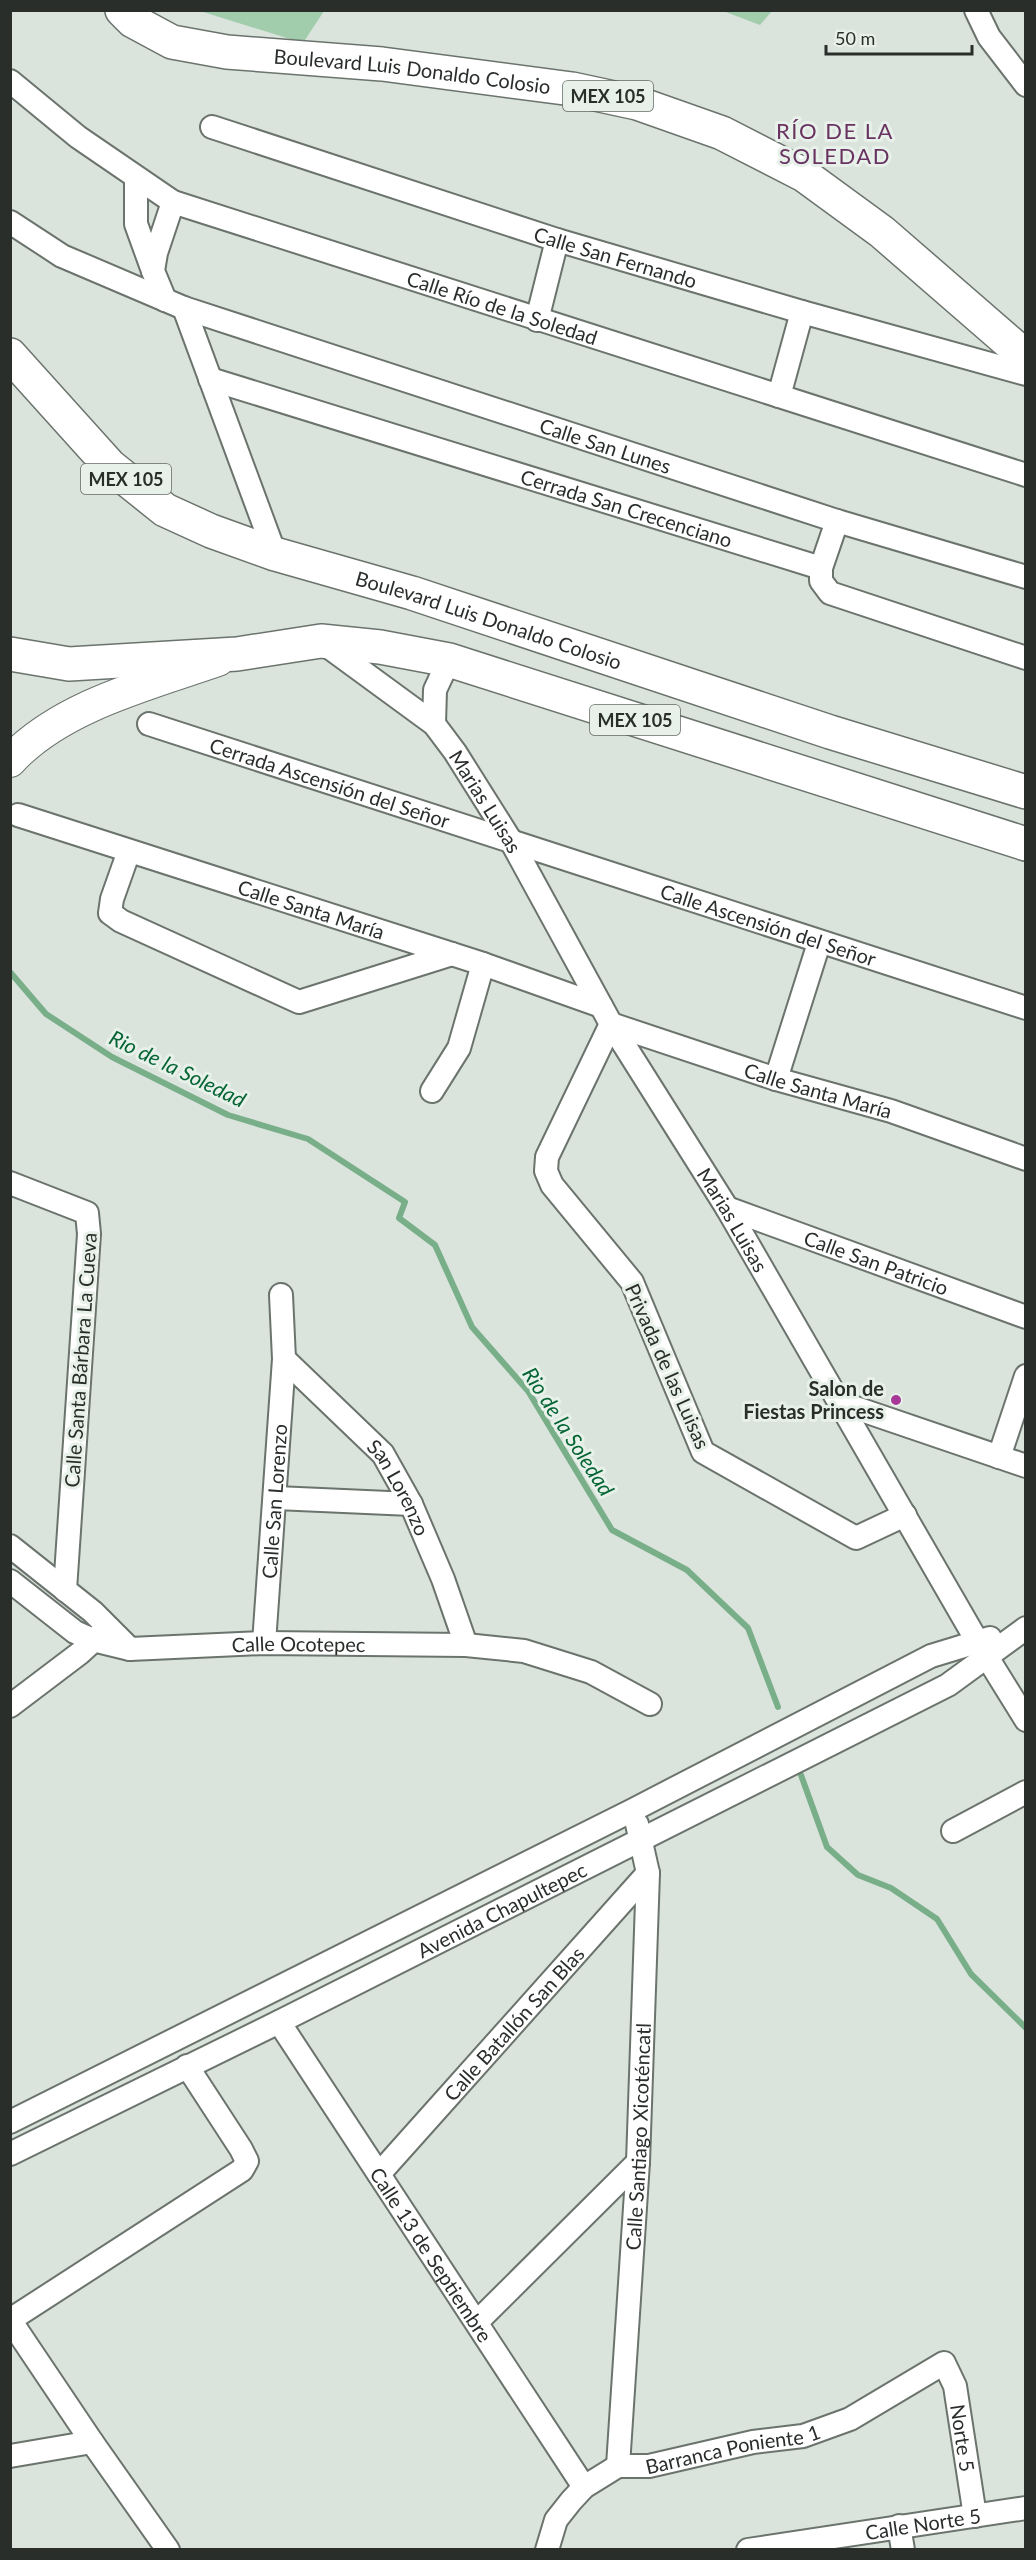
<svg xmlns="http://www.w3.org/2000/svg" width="1036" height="2560" viewBox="0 0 1036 2560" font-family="Lato,sans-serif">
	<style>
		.green { fill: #a1cdad }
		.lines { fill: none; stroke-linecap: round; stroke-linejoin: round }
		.stream { stroke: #78af88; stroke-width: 6 }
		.minor-casing { stroke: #6b736d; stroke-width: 26 }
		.secondary-casing { stroke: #6b736d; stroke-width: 34 }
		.primary-casing { stroke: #6b736d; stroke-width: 36 }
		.minor { stroke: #fff; stroke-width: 22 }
		.secondary { stroke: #fff; stroke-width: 32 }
		.primary { stroke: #fff; stroke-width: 33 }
		.poi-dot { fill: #a63998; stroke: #e7f1e9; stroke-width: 2 }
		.labels { text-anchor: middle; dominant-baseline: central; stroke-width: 6; stroke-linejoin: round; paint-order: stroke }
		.shield { fill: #e7f1e9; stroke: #636864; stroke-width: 1.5 }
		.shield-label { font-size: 18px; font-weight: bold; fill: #2a2e2b }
		.street-label { font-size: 20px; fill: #2a2e2b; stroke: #e7f1e9 }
		.poi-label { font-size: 20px; font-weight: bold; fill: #2a2e2b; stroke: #e7f1e9; text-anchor: end }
		.water-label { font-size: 21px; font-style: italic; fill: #056434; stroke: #e7f1e9 }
		.quarter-label { font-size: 22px; letter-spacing: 1.5px; fill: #693361; stroke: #e7f1e9 }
	</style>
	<rect width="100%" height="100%" fill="#dae3dc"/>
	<g class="green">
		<polygon points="200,11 324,11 303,43"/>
		<polygon points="723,11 772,11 760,25"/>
	</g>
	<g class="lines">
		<g class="stream">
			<polyline points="10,972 46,1014 112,1057 228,1115 308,1139 405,1202 399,1218 435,1245 472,1327 528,1391 612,1530 687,1570 748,1628 778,1707"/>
			<polyline points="801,1775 827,1847 858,1875 891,1888 937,1919 971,1974 1026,2028"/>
		</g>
		<defs>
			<g id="minor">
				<polyline points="976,10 989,37 1026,85"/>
				<path id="s1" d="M10 81 78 137 173 202 1026 475"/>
				<path id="s2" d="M212 127 557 240 802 312 1026 374"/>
				<polyline points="136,179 136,224 153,271"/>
				<path id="s3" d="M10 222 62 256 184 308 837 521 1026 577"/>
				<polyline points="165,300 153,271 156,253 173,202"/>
				<polyline points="184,308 275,554"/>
				<polyline points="537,320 557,240"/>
				<path id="s4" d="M210 379 821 568"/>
				<polyline points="779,396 802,312"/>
				<polyline points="837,521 821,568 821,581 830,593 1026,658"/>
				<path id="s5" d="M322 642 434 724 455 752 511 841 611 1024 727 1208 977 1641 1026 1720"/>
				<path id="s6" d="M149 724 1026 1008"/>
				<polyline points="434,724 435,690 449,660"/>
				<path id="s7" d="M18 815 483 964 601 1006"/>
				<polyline points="129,851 112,899 110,913 121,921 299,1002 452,954"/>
				<polyline points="776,1079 819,943"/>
				<polyline points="432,1091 459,1048 483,964"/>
				<polyline points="10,1183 87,1213 89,1234 65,1590"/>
				<path id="s8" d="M727 1208 1026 1317"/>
				<path id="s9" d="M284 1359 383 1454 411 1504 443 1579 466 1645"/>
				<polyline points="841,1403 1026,1466"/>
				<polyline points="999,1457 1026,1376"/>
				<polyline points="276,1498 411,1504"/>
				<path id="s10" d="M905 1515 856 1538 703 1452 632 1282 552 1185 546 1171 547 1157 611 1024 776 1079 891 1111 1026 1159"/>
				<polyline points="10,1546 93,1612 130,1649"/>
				<path id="s11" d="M10 1581 75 1632 93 1640 130 1649 264 1643 466 1645 524 1651 591 1672 650 1704"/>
				<path id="s12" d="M264 1643 284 1359 281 1295"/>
				<polyline points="10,1706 80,1653 104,1631"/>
				<polyline points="953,1831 1026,1792"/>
				<path id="s13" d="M279 2022 584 2487"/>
				<polyline points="10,2122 633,1810 931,1656 990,1638"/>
				<path id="s14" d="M10 2154 279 2022 948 1685 1026 1628"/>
				<path id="s15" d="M379 2174 648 1873"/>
				<polyline points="10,2320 242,2170 247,2161 241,2149 187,2066"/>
				<polyline points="10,2320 92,2442 168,2550"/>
				<polyline points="477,2322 638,2162"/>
				<polyline points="10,2456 92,2442"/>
				<path id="s16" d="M618 2466 638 2162 648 1873 637 1824"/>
				<polyline points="899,2526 903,2550"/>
				<path id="s17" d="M547 2550 556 2520 571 2501 584 2487 618 2466H649L753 2442 803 2436 850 2419 944 2363 955 2386 975 2516"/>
				<path id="s18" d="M748 2550 1026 2508"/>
			</g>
			<path id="secondary" d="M10 761C60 706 149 684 218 660"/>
			<g id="primary">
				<path id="s19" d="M122 10 133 21 172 42 227 52 382 64 572 89 637 103 722 133 804 175 882 232 1026 357"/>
				<path id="s20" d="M10 355 110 466 165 510 211 531 275 554 412 593 830 732 1026 792"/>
				<polyline points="10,654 69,664 237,654 321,641 380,647 449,660 1026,844"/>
			</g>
		</defs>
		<use href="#minor" class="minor-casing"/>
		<use href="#secondary" class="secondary-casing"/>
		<use href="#primary" class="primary-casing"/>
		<use href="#minor" class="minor"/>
		<use href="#secondary" class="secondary"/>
		<use href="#primary" class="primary"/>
	</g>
	<circle class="poi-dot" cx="896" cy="1400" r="6"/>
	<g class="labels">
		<g class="shield">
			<rect x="563" y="81" width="90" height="30" rx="4.5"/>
			<rect x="81" y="464" width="90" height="30" rx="4.5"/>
			<rect x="590" y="705" width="90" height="30" rx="4.5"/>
		</g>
		<g class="shield-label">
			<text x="608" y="96">MEX 105</text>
			<text x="126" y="479">MEX 105</text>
			<text x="635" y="720">MEX 105</text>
		</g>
		<g class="street-label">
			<text stroke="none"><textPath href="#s19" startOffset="302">Boulevard Luis Donaldo Colosio</textPath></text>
			<text stroke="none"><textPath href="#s2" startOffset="424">Calle San Fernando</textPath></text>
			<text stroke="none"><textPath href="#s1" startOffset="549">Calle Río de la Soledad</textPath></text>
			<text stroke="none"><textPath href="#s3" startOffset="638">Calle San Lunes</textPath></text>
			<text stroke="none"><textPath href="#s4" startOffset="436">Cerrada San Crecenciano</textPath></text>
			<text stroke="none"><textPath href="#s20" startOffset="562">Boulevard Luis Donaldo Colosio</textPath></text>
			<text stroke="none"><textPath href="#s6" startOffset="190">Cerrada Ascensión del Señor</textPath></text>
			<text stroke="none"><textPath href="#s5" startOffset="232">Marias Luisas</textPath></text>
			<text stroke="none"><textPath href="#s7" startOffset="308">Calle Santa María</textPath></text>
			<text stroke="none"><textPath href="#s6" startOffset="651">Calle Ascensión del Señor</textPath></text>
			<text stroke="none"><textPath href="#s10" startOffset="934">Calle Santa María</textPath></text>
			<text stroke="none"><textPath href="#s5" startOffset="718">Marias Luisas</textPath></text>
			<text stroke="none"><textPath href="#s8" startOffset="159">Calle San Patricio</textPath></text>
			<text transform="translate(80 1360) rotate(-86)">Calle Santa Bárbara La Cueva</text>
			<text transform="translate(668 1366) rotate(66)">Privada de las Luisas</text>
			<text stroke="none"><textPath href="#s9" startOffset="174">San Lorenzo</textPath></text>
			<text stroke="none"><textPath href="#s12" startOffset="142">Calle San Lorenzo</textPath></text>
			<text stroke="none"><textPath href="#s11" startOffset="309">Calle Ocotepec</textPath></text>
			<text stroke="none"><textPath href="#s14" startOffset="549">Avenida Chapultepec</textPath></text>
			<text stroke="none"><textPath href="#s15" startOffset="202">Calle Batallón San Blas</textPath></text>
			<text stroke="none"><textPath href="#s16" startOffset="330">Calle Santiago Xicoténcatl</textPath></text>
			<text stroke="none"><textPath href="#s13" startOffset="278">Calle 13 de Septiembre</textPath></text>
			<text stroke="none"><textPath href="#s17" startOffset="540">Norte 5</textPath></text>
			<text stroke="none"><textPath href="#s17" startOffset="231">Barranca Poniente 1</textPath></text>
			<text stroke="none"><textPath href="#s18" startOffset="177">Calle Norte 5</textPath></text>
		</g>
		<g class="poi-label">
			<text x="884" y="1388">Salon de<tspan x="884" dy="23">Fiestas Princess</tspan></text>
		</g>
		<g class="water-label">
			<text transform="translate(178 1068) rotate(26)">Rio de la Soledad</text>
			<text transform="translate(569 1431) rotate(57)">Rio de la Soledad</text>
		</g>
		<g class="quarter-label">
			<text x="835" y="130">RÍO DE LA<tspan x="835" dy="25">SOLEDAD</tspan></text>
		</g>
	</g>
	<rect width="1036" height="2560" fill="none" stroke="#2a2e2b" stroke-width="24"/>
	<path d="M826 45v9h146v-9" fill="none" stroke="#2a2e2b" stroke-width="3"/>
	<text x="835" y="45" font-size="18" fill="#2a2e2b" stroke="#e7f1e9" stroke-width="4.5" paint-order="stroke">50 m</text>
</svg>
